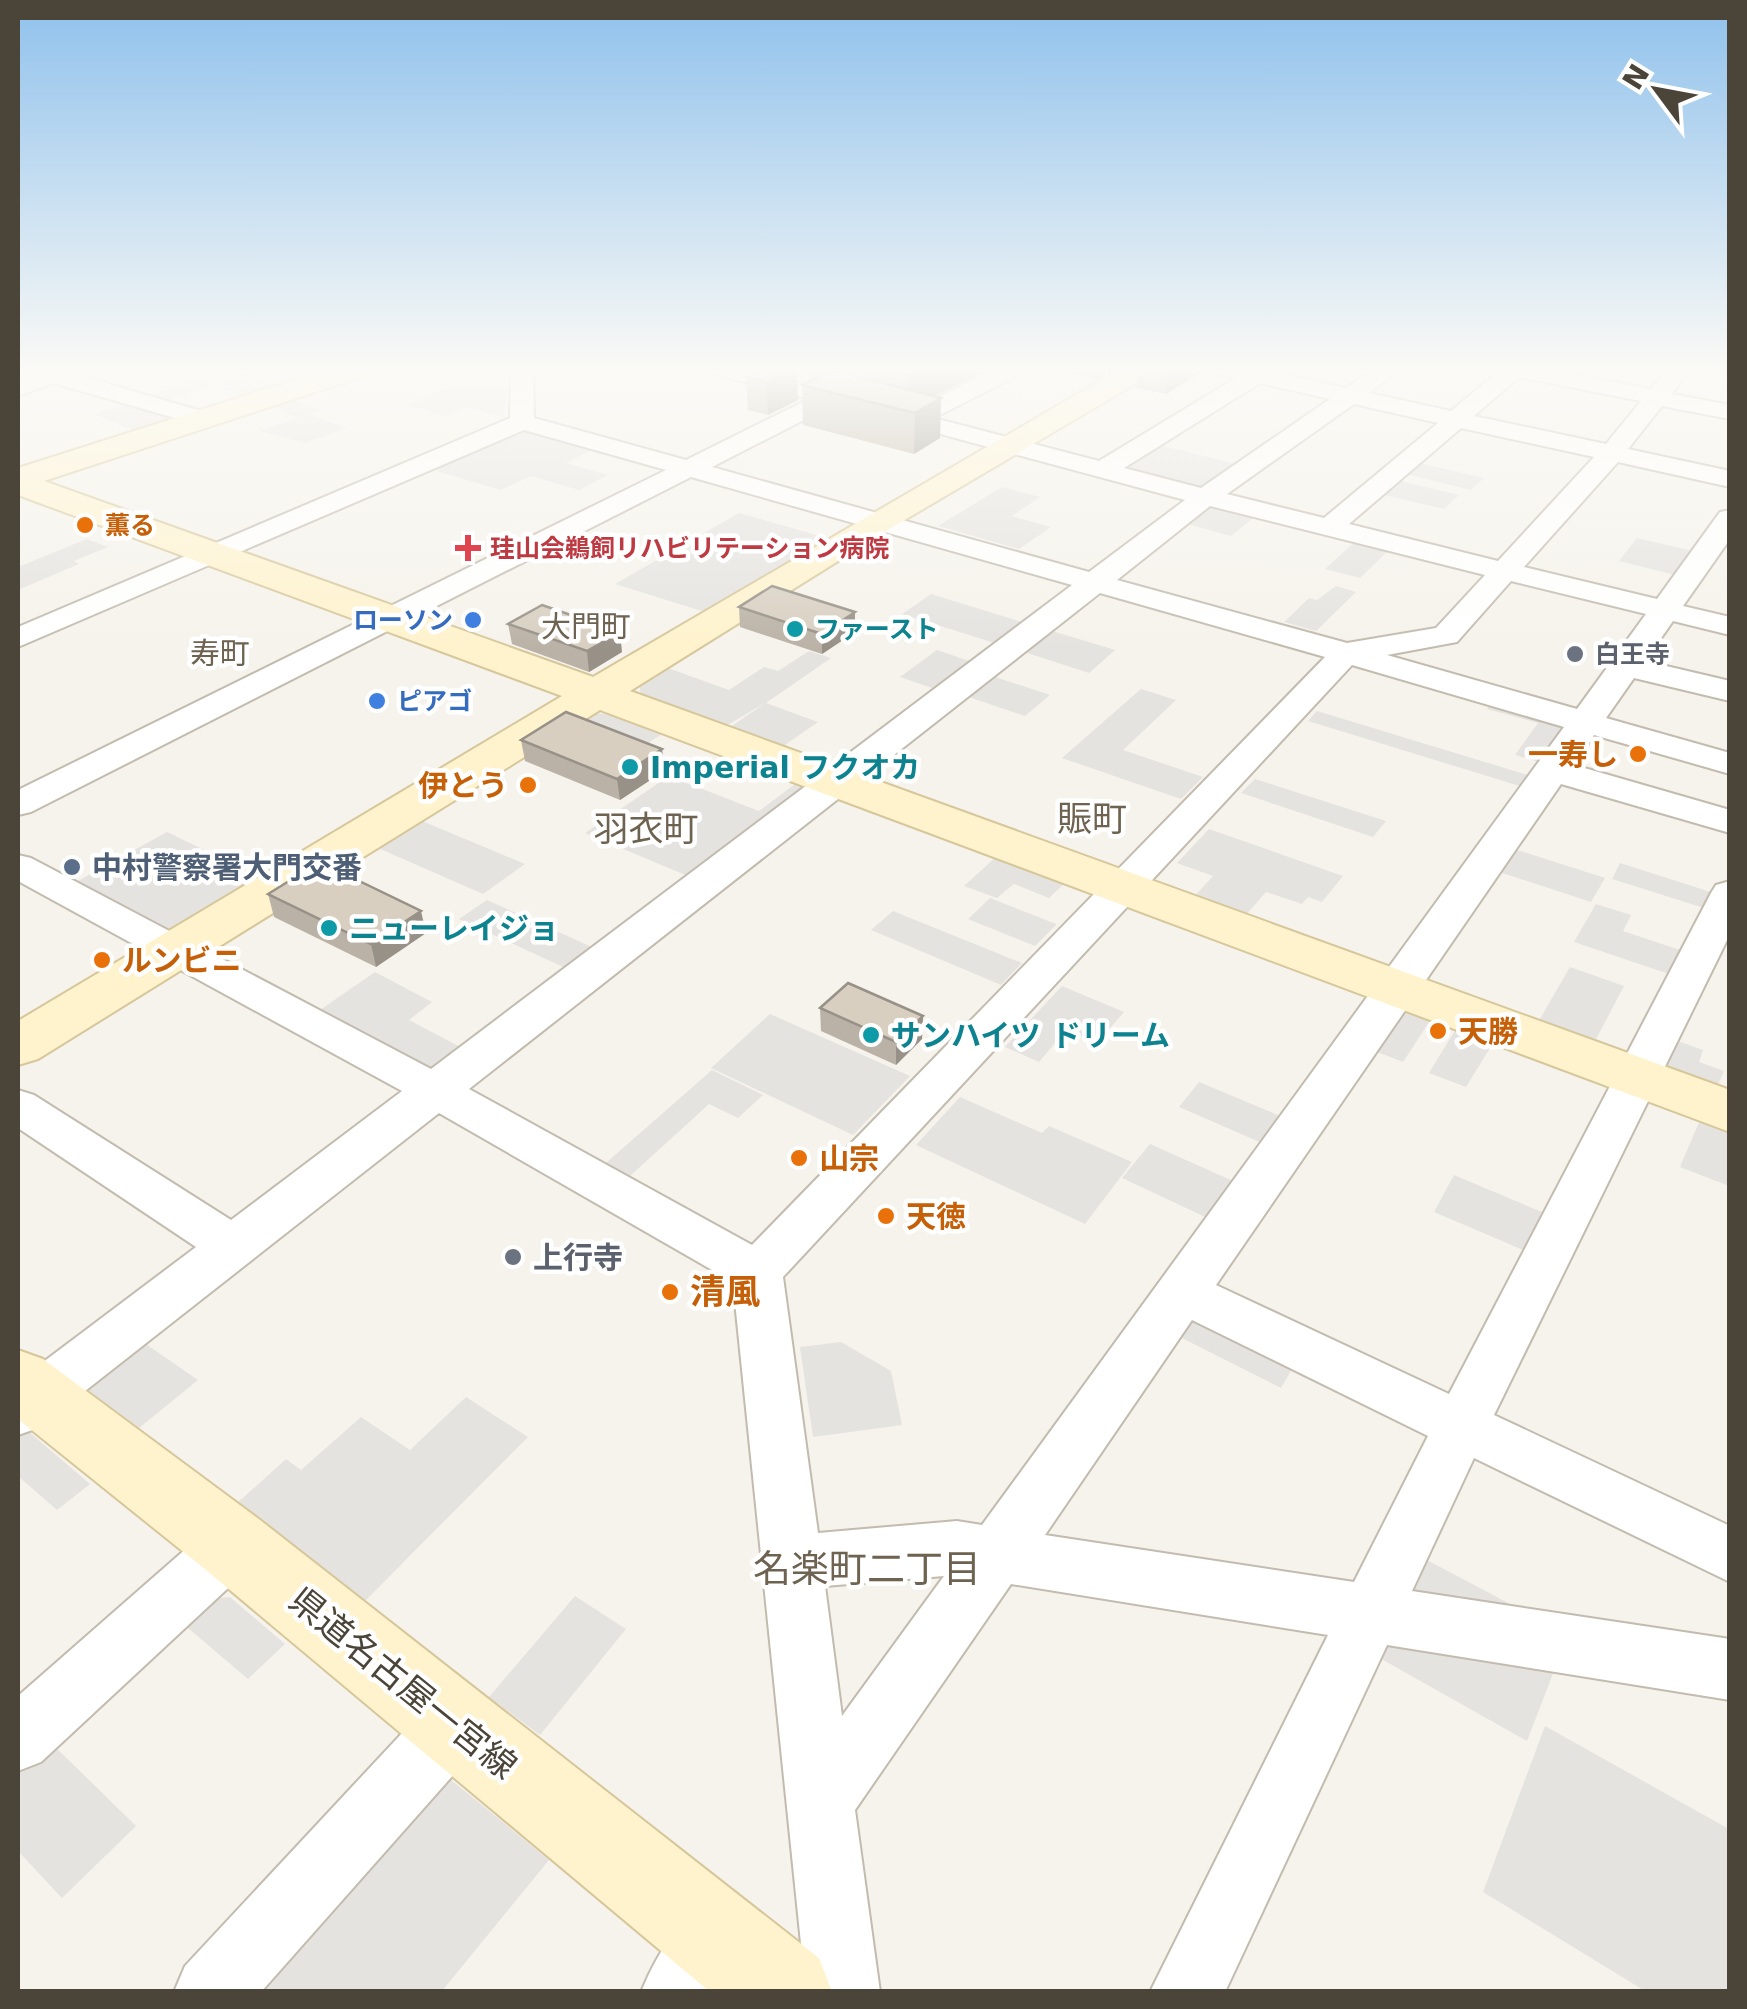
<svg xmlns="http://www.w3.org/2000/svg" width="1747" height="2009" viewBox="0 0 1747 2009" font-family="'DejaVu Sans','Noto Sans JP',sans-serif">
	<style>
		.parking { fill: #e5e3e0 }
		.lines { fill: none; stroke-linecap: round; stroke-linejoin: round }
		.street-casing { stroke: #c2bbae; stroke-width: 4 }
		.secondary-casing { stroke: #d6c79b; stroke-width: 4 }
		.street { fill: #fff; fill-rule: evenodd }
		.secondary { fill: #fff3cd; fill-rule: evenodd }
		.wall { fill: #bab2a6; fill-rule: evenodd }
		.shaded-wall { fill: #979187 }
		.building { fill: #d8cfc1; stroke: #979187; stroke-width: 2.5 }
		.food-dot { fill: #e8710a; stroke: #fff; stroke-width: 4 }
		.health-dot { fill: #e0444e; stroke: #fff; stroke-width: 4 }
		.shop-dot { fill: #3f7fe0; stroke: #fff; stroke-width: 4 }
		.culture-dot { fill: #0f9aa8; stroke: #fff; stroke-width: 4 }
		.worship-dot { fill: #6b7280; stroke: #fff; stroke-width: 4 }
		.service-dot { fill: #5c6f8a; stroke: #fff; stroke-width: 4 }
		.labels { text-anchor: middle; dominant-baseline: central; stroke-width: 9; stroke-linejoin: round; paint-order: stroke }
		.far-food-label { font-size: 25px; font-weight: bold; fill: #c56008; stroke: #fff; text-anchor: start }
		.far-health-label { font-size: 25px; font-weight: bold; fill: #be3a42; stroke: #fff; text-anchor: start }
		.far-shop-label { font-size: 25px; font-weight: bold; fill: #366cbe; stroke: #fff; text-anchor: end }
		.far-culture-label { font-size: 25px; font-weight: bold; fill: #0d838f; stroke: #fff; text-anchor: start }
		.far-worship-label { font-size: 25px; font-weight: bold; fill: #5b616d; stroke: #fff; text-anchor: start }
		.far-quarter-label { font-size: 30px; fill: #6e6250; stroke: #fff }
		.food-label { font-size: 30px; font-weight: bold; fill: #c56008; stroke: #fff; text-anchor: start }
		.culture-label { font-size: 30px; font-weight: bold; fill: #0d838f; stroke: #fff; text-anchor: start }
		.service-label { font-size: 30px; font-weight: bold; fill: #4e5e75; stroke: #fff; text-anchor: start }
		.worship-label { font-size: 30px; font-weight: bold; fill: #5b616d; stroke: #fff; text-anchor: start }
		.quarter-label { font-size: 35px; fill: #6e6250; stroke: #fff }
		.near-food-label { font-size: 35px; font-weight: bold; fill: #c56008; stroke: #fff; text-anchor: start }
		.near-street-label { font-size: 35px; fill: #4b4439; stroke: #fff }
		.near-neighbourhood-label { font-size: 38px; fill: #6e6250; stroke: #fff }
	</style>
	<rect width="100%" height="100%" fill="#f6f3ec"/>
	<g class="parking">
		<polygon points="243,374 275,386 244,396 214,385 213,386 164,401 146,396 198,380 212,385 212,384"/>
		<polygon points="448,387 507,387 504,417 466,407 446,416 407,405"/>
		<polygon points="290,399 319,410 310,414 346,428 306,443 260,431 298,418 270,406"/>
		<polygon points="134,402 181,415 134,431 94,414"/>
		<polygon points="534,429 598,447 566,463 608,475 579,490 531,476 501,490 427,468 510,432"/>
		<polygon points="1152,443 1240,465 1209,488 1193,489 1120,470"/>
		<polygon points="1415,462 1484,478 1471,490 1402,473"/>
		<polygon points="1396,480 1459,495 1444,509 1380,494"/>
		<polygon points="1002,487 1040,497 1012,516 1051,527 1019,549 938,526"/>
		<polygon points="1208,505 1258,514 1231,536 1184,523"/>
		<polygon points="739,513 827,538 705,612 615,584"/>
		<polygon points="1637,538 1692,551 1675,575 1619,561"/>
		<polygon points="87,539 108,547 74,561 79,564 18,590 18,567"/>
		<polygon points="1358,539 1392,547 1360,578 1325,569"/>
		<polygon points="1336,586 1356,592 1316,631 1284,622 1309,598 1317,600"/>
		<polygon points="931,594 1025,623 998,644 902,614"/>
		<polygon points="1049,630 1115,650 1089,673 1021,651"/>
		<polygon points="937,650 975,663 938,690 900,677"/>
		<polygon points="809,651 831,658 766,703 818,722 782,747 729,728 765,703 726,726 641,695 639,683 665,667 729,690 764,667 778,671"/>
		<polygon points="989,675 1050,695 1025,716 963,695"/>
		<polygon points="1141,689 1176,700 1123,750 1203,777 1181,799 1062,758"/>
		<polygon points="1493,702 1564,726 1539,762 1515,755 1538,723 1487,709"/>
		<polygon points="1317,711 1531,776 1523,787 1308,721"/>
		<polygon points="614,713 665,732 630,755 565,730 590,714"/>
		<polygon points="669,776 759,811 798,782 807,786 695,879 585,833"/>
		<polygon points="1255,779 1386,821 1373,837 1241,793"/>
		<polygon points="422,821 525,864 483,894 378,848"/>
		<polygon points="1209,829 1343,876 1322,902 1308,897 1302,904 1266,892 1245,916 1194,897 1213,876 1177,863"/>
		<polygon points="167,832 264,879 183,927 168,928 78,881"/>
		<polygon points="1508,847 1605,878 1591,902 1493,870"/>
		<polygon points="997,856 1066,882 1049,898 1014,884 997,898 964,886"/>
		<polygon points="1620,863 1714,893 1707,909 1612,879"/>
		<polygon points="990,898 1056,924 1056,925 1035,946 968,919"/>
		<polygon points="487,900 601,951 574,972 459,919"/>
		<polygon points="1596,904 1631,915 1623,931 1683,951 1672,975 1574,942"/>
		<polygon points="893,911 1022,963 1001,985 871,930"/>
		<polygon points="1570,967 1624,986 1593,1045 1537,1024"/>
		<polygon points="375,972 432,1002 409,1020 470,1052 431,1070 320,1010"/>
		<polygon points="1062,986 1124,1012 1097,1043 1066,1030 1039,1062 1005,1047"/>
		<polygon points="1405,1009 1431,1019 1403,1062 1372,1050"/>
		<polygon points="770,1014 910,1076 853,1135 711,1068"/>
		<polygon points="1456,1029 1493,1043 1466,1087 1429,1073"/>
		<polygon points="1675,1040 1703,1050 1699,1062 1724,1071 1716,1089 1676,1075 1664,1064"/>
		<polygon points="712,1070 763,1095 738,1118 709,1104 630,1176 606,1163"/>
		<polygon points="1199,1082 1290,1120 1271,1147 1179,1107"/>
		<polygon points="960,1097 1042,1133 1049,1126 1132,1162 1085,1224 916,1145"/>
		<polygon points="1700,1120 1729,1131 1729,1186 1680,1167"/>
		<polygon points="1150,1144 1242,1185 1216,1222 1122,1178"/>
		<polygon points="1454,1175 1549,1215 1530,1253 1434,1212"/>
		<polygon points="1185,1310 1295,1364 1281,1388 1170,1332"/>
		<polygon points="137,1338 198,1380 139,1428 79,1384"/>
		<polygon points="841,1342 891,1371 902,1425 813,1437 800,1347"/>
		<polygon points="466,1397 528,1437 363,1603 234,1506 286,1459 301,1470 361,1417 410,1450"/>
		<polygon points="22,1426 90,1484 57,1510 18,1476 18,1430"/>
		<polygon points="1425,1559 1512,1605 1507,1617 1405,1601"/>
		<polygon points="575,1596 626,1629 540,1735 489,1697"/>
		<polygon points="230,1597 285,1644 248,1679 182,1623 208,1599"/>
		<polygon points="1389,1630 1559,1658 1527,1741 1376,1656"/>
		<polygon points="1545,1726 1729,1829 1729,1991 1645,1991 1483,1892"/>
		<polygon points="46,1738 136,1826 62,1898 18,1851 18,1764"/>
		<polygon points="450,1779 549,1860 442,1991 242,1992 433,1780"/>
	</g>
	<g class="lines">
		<defs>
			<g id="street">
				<polygon points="50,368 80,368 74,374 212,414 215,419 203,426 53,383 18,396 18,381"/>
				<path d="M511 368H533L534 418 686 460 809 399 711 373 708 368H744L828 390 873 368H901L852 396 910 411 997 368H1025L1022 373 934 418 1099 461 1236 378 1212 373 1209 368H1280L1276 373 1346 388 1376 368H1401L1369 393 1451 411 1498 372 1495 368H1539L1651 389 1668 368H1691L1672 394 1730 405V419L1662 406 1628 449 1730 471V487L1618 462 1524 567 1657 599 1720 512 1730 510V539L1683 606 1730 617V635L1673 621 1645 661 1730 681V701L1634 678 1606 718 1730 753V774L1594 735 1574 765 1730 810V833L1561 784 1216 1285 1449 1394 1711 893 1716 885 1730 881V934L1494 1415 1730 1526V1582L1474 1458 1412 1591 1730 1639V1700L1387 1645 1225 1992H1150L1328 1635 1011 1584 855 1810 880 1992H806L733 1282 439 1113 38 1428 18 1435V1381L196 1247 18 1128V1090L34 1095 231 1220 402 1091 18 881V855L31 858 431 1069 1072 585 691 477 31 812 18 815V790L666 470 524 430 18 647V627L510 418ZM1519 377 1641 401 1606 444 1474 416ZM1260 383 1330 399 1201 488 1124 468ZM1354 404 1438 423 1324 518 1227 494ZM833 405 1185 500 1089 572 712 467ZM1461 428 1594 457 1498 561 1349 524ZM1210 506 1485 575 1436 628 1347 643 1117 580ZM1511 581 1646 614 1577 709 1387 655 1457 642ZM1100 593 1325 657 752 1245 469 1089ZM1352 665 1564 727 982 1525 957 1521 818 1533 783 1277ZM1192 1320 1428 1436 1354 1582 1045 1535ZM944 1576 842 1716 825 1586Z"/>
				<polygon points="233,1518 254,1526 263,1545 254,1564 41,1762 18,1771 18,1696 212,1526"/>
				<polygon points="455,1692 478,1701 488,1724 478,1747 261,1992 174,1992 185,1966 432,1701"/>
				<path d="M716 1901 741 1912 752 1937 741 1962 722 1992H641C657 1954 678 1917 716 1901Z"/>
			</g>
			<g id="secondary">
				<polygon points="332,368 375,368 370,374 44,481 593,677 1122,368 1156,368 1152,374 891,528 630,691 1730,1090 1730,1132 600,710 38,1059 18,1065 18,1021 562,696 18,495 18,468"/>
				<polygon points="18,1350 43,1359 260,1520 819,1958 832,1992 710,1992 206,1570 18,1419"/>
			</g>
		</defs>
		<use href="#street" class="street-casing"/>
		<use href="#secondary" class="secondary-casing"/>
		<use href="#street" class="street"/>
		<use href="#secondary" class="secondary"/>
	</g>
	<g class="wall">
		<polygon points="768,368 798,400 768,415 748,410 746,377"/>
		<path d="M809 368H992L934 396 941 398 940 438 914 454 803 425 802 385 809 381ZM862 369V377L851 374 858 371Z"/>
		<polygon points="1048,368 1116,368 1096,379"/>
		<polygon points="1138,368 1208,368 1166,394 1136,388"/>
		<polygon points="1597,368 1613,368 1603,376 1595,375"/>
		<polygon points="739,607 855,632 822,654 740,627"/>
		<polygon points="508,624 622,652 589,672 512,644"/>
		<polygon points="521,740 662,749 664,771 620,800 525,761"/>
		<polygon points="268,894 426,933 376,967 274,917"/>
		<polygon points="820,1008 923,1016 922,1039 896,1065 821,1031"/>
	</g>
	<g class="shaded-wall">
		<polygon points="797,368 798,400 768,415 766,382"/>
		<polygon points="827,368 862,368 862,369 828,386"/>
		<polygon points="916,368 992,368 910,407 910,370"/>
		<polygon points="1097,368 1116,368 1096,379"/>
		<polygon points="1169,368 1208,368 1166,394"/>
		<polygon points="941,398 940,438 914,454 915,413"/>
		<polygon points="855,612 855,632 822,654 822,634"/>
		<polygon points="620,632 622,652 589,672 587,651"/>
		<polygon points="662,749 664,771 620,800 617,779"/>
		<polygon points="421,911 426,933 376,967 371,944"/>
		<polygon points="923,1016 922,1039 896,1065 896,1042"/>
	</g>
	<g class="building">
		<polygon points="768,368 797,368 766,382 746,377"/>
		<polygon points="833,370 941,398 915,413 802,385"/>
		<polygon points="772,586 855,612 822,634 739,607"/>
		<polygon points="542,605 620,632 587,651 508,624"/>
		<polygon points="566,712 662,749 617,779 521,740"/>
		<polygon points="320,862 421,911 371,944 268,894"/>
		<polygon points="848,983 923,1016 896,1042 820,1008"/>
	</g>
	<linearGradient id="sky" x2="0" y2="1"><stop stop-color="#8fc1ec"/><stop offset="0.57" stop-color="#fbfaf6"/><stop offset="1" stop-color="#fbfaf6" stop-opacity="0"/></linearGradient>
	<rect width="1747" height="649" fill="url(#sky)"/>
	<g class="food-dot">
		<circle cx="85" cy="525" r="10"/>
		<circle cx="1638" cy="754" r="10"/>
		<circle cx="528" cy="785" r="10"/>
		<circle cx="102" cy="960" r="10"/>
		<circle cx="1438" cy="1031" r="10"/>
		<circle cx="799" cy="1158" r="10"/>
		<circle cx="886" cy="1216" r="10"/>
		<circle cx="670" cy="1292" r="10"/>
	</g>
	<path class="health-dot" d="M463 533h10v10h10v10h-10v10h-10v-10h-10v-10h10z"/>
	<g class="shop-dot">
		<circle cx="473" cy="620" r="10"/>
		<circle cx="377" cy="701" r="10"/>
	</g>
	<g class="culture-dot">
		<circle cx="795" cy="629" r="10"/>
		<circle cx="630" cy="767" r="10"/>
		<circle cx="329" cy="928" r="10"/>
		<circle cx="871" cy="1035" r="10"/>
	</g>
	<g class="worship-dot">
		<circle cx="1575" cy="654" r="10"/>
		<circle cx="513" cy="1257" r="10"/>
	</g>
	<circle class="service-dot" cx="72" cy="867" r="10"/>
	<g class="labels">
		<g class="far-food-label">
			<text x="105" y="525">薫る</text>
		</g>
		<g class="far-health-label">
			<text x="490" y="548">珪山会鵜飼リハビリテーション病院</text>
		</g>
		<g class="far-shop-label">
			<text x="453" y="620">ローソン</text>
			<text x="397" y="701" text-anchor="start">ピアゴ</text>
		</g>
		<g class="far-culture-label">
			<text x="815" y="629">ファースト</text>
		</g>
		<g class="far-worship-label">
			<text x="1595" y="654">白王寺</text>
		</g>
		<g class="far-quarter-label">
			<text x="586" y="626">大門町</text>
			<text x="220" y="653">寿町</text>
		</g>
		<g class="food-label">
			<text x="1618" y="754" text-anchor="end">一寿し</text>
			<text x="508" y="785" text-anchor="end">伊とう</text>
			<text x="122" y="960">ルンビニ</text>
			<text x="1458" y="1031">天勝</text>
			<text x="819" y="1158">山宗</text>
			<text x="906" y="1216">天徳</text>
		</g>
		<g class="culture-label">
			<text x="650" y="767">Imperial フクオカ</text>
			<text x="349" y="928">ニューレイジョ</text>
			<text x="891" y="1035">サンハイツ ドリーム</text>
		</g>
		<g class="service-label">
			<text x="92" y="867">中村警察署大門交番</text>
		</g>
		<g class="worship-label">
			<text x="533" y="1257">上行寺</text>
		</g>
		<g class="quarter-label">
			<text x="1092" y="819">賑町</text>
			<text x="646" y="829">羽衣町</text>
		</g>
		<g class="near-food-label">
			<text x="690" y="1292">清風</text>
		</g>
		<g class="near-street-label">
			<text transform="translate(403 1683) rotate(39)">県道名古屋一宮線</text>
		</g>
		<g class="near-neighbourhood-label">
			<text x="867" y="1569">名楽町二丁目</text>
		</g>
	</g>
	<rect width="1747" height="2009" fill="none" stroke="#4b4439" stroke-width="40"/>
	<g transform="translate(1657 90) rotate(302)" stroke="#ffffff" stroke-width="8" paint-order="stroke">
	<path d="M0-8L18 38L0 25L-18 38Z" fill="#4b4439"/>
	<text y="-15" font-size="28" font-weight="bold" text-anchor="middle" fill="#4b4439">N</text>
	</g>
</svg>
